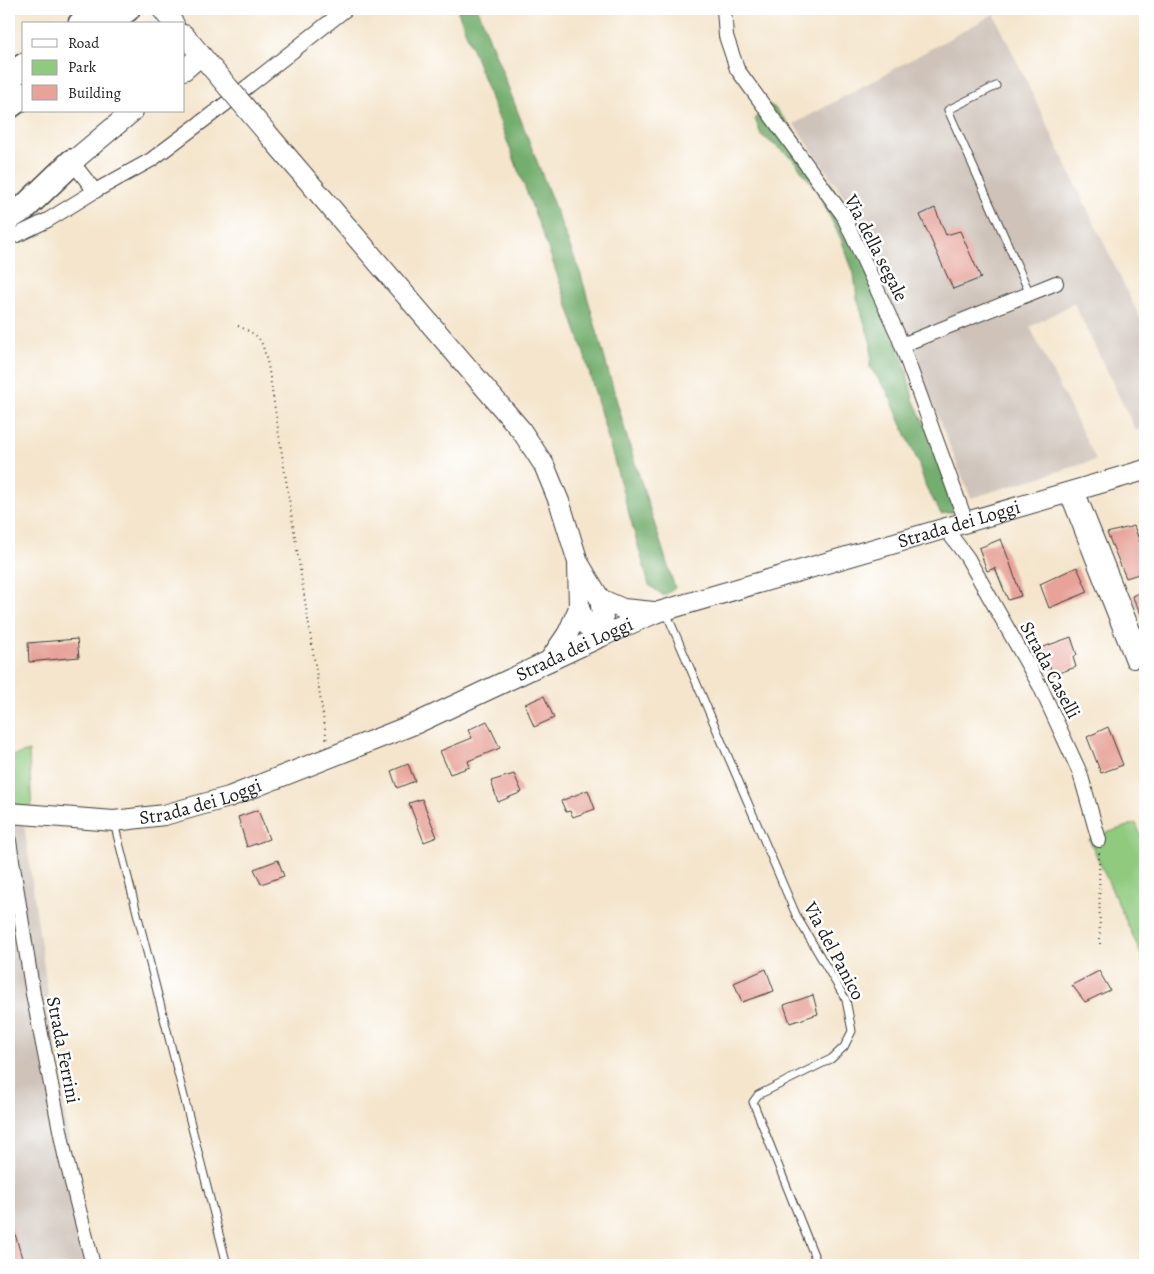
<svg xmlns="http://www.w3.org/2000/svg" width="1154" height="1274" viewBox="0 0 1154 1274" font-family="Alegreya,serif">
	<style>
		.industrial { fill: #cec2b9 }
		.green { fill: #8fca7f; stroke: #56734e }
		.forest { fill: #73ae6e; stroke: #486545 }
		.building { fill: #e7a39a }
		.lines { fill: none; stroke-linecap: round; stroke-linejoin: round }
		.lane-casing { stroke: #3c3a36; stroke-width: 9 }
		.street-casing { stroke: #3c3a36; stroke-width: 16 }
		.secondary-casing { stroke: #3c3a36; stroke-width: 22 }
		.highway-casing { stroke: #3c3a36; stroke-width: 28 }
		.path { stroke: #3c3a36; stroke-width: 2; stroke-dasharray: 1 4; stroke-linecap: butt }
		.lane { stroke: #fff; stroke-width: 7 }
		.street { stroke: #fff; stroke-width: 14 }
		.secondary { stroke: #fff; stroke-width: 20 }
		.highway { stroke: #fff; stroke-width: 25 }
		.secondary-bridge-casing { stroke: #3c3a36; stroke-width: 22; stroke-linecap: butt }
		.secondary-bridge { stroke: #fff; stroke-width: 20 }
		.labels { text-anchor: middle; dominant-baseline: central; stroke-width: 5; stroke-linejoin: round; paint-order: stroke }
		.street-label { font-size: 19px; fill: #1c1c1c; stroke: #fff }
	</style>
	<rect width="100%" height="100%" fill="#fff"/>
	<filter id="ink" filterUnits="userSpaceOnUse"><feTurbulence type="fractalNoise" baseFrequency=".02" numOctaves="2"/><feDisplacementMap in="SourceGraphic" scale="10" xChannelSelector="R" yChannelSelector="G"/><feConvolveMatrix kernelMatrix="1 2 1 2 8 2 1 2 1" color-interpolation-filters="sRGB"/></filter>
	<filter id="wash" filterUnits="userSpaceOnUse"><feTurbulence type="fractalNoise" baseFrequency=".0096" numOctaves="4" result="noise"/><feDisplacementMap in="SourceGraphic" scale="20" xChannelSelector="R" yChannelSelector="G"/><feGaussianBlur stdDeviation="1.12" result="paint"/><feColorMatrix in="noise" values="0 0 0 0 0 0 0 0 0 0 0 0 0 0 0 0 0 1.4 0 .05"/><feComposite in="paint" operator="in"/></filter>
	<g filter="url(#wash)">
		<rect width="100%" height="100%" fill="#f4e5cc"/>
		<g class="industrial">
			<polygon points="994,14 1145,329 1145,426 1136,431 1074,303 1030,327 1096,460 971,498 855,213 794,124"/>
			<polygon points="9,823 24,825 86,1265 9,1265"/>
		</g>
		<g class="green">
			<polygon points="29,751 32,812 9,809 9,757"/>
			<polygon points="1136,823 1145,846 1145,963 1089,839"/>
		</g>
		<g class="forest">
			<polygon points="457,9 478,9 581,275 629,444 675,588 664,596 649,585 583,350 549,251"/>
			<polygon points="767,103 775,108 791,127 810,157 831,184 853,221 906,368 913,399 945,469 957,511 941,514 926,487 918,462 887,391 870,368 871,344 857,298 854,274 841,239 817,191 792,158 761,135 755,119"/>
		</g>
		<g id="blocks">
			<g class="building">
				<polygon points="935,208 946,235 960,231 981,278 953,289 920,215"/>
				<polygon points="1134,526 1145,556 1145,572 1126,578 1107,533"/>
				<polygon points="1001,539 1010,563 1021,596 1008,600 995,568 987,571 979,548"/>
				<polygon points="1077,567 1088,592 1049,608 1040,584"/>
				<polygon points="1145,590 1145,622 1132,596"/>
				<polygon points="1071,637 1077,655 1073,657 1076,667 1053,675 1049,664 1044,666 1038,649"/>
				<polygon points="77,639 79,657 29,662 28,643"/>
				<polygon points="544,696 554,718 534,727 525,704"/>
				<polygon points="487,721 500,748 468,761 470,767 450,774 440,751 472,738 468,730"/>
				<polygon points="1108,727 1123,765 1101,773 1087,737"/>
				<polygon points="408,764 415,781 397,788 391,771"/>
				<polygon points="514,774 522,792 498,802 491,781"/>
				<polygon points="588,790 595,809 573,817 570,811 566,812 561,801"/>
				<polygon points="422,799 437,837 424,842 409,803"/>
				<polygon points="258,810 269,839 247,847 238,817"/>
				<polygon points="278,860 284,876 261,884 254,869"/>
				<polygon points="766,969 774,991 742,1002 734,983"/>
				<polygon points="1099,971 1110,990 1085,1002 1072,985"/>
				<polygon points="813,995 818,1014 790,1023 784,1005"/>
				<polygon points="11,1220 24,1265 9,1265 9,1221"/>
			</g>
		</g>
	</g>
	<g filter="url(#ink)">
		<use href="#blocks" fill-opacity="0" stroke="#3c3a36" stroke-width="1"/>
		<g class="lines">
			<defs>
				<g id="lane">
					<polyline points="996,86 948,110 1030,294"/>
					<polyline points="666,612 797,917 846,1000 852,1031 844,1047 831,1059 758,1095 753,1102 818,1265"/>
					<polyline points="114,823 227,1265"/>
				</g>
				<g id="street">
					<polyline points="724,9 726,36 737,69 843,215 898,335 966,522"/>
					<polyline points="72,162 95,191"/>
					<polyline points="9,237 17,235 48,220 95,191 151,160 228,102 346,9"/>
					<polyline points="902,345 1056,283"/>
					<polyline points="1077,490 1145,660"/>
					<polyline points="1067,493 1133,661"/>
					<polyline points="945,528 967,557 1040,686 1080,773 1099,840"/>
					<polyline points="9,841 33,994 65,1155 93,1265"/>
				</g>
				<g id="secondary">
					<polyline points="162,9 174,24"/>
					<polyline points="184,35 228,87"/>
					<polyline points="184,70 201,55"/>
					<polyline points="267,133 521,430 544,465 560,504 578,562 600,599 623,609 654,612"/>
					<polyline points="72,162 133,111"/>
					<polyline points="578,564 579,608 586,625 600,637 603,619 600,599"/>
					<polyline points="549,661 568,633 579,608"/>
					<path id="s1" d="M9 813 114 821 164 815 229 797 417 723 600 637 655 613 1145 470"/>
				</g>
				<g id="highway">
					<polyline points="81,24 101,9"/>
					<polyline points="107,24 127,9"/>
					<polyline points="9,77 24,66"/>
					<polyline points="9,106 24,95"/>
					<polyline points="9,217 24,208 72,162"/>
				</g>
			</defs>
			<use href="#lane" class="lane-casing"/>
			<use href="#street" class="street-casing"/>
			<use href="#secondary" class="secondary-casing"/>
			<use href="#highway" class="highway-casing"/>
			<g class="path">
				<path d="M238 326C263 337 261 339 268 365L327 741"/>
				<polyline points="1099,853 1100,946"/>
			</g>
			<use href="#lane" class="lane"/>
			<use href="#street" class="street"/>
			<use href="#secondary" class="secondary"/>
			<use href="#highway" class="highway"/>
			<defs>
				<polyline id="secondary-bridge" points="228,87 267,133"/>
			</defs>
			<use href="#secondary-bridge" class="secondary-bridge-casing"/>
			<use href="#secondary-bridge" class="secondary-bridge"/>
		</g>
	</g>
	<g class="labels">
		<g class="street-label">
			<text transform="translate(876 248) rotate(63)">Via della segale</text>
			<text stroke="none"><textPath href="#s1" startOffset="1004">Strada dei Loggi</textPath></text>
			<text stroke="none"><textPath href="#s1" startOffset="599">Strada dei Loggi</textPath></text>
			<text transform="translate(1050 670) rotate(62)">Strada Caselli</text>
			<text stroke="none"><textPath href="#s1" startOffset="194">Strada dei Loggi</textPath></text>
			<text transform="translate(834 951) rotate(62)">Via del Panico</text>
			<text transform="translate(63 1050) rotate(79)">Strada Ferrini</text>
		</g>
	</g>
	<rect width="1154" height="1274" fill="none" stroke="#fff" stroke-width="30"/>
	<rect x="22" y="22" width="162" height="90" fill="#ffffff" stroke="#a4a4a4"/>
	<rect x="32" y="39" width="25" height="8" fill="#ffffff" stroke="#a4a4a4"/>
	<text x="68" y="48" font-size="15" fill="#1c1c1c">Road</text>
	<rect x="32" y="60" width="25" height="15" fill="#8fca7f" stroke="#a4a4a4"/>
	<text x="68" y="72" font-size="15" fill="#1c1c1c">Park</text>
	<rect x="32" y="85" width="25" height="15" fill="#e7a39a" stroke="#a4a4a4"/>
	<text x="68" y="98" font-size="15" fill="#1c1c1c">Building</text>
</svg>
